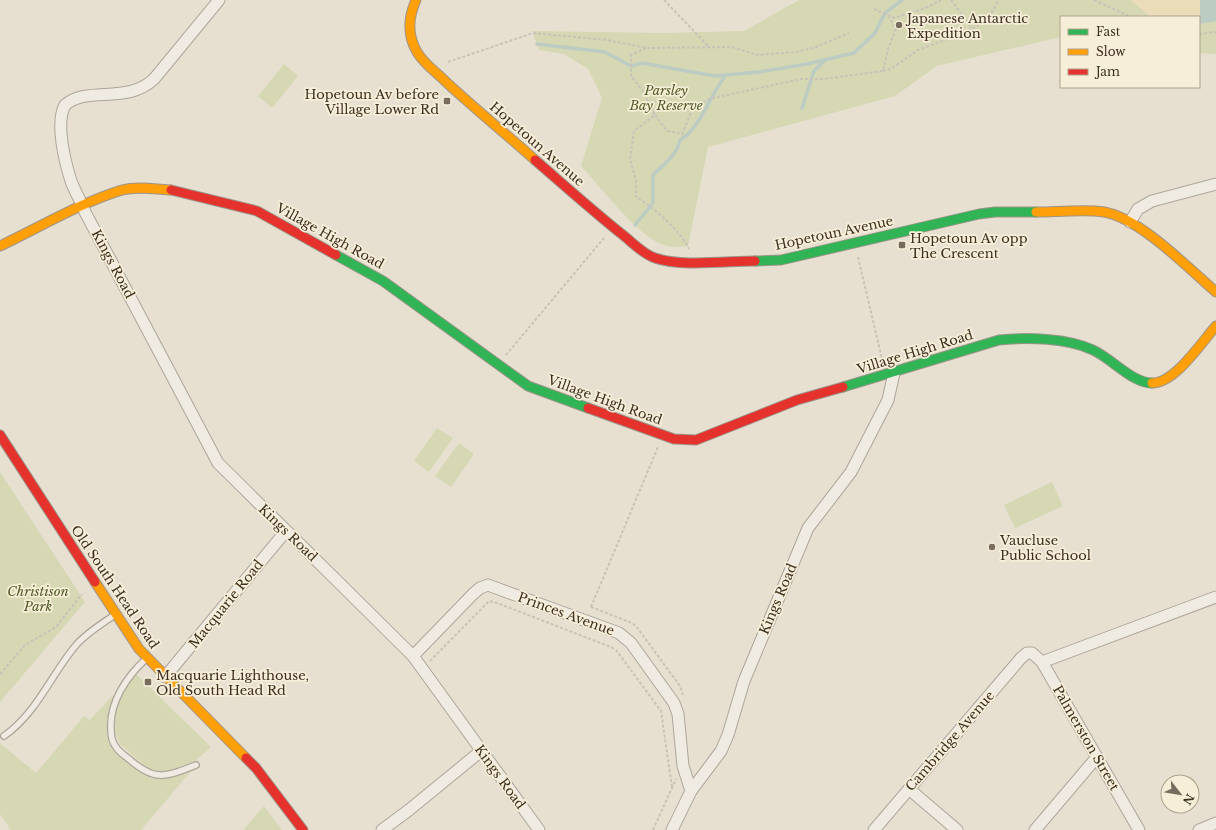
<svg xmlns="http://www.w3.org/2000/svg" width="1216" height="830" viewBox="0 0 1216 830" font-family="'Libre Baskerville',serif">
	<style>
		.green { fill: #d6d7b3 }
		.sand { fill: #eadcb9 }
		.water { fill: #bcccc2 }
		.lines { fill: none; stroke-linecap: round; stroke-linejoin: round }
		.stream { stroke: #bcccc2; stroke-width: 3.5 }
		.lane-casing { stroke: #ada599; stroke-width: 8 }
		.street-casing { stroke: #ada599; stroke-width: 13 }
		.fast-casing { stroke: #9c958a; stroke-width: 11 }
		.slow-casing { stroke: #9c958a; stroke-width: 11 }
		.jam-casing { stroke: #9c958a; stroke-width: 11 }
		.path { stroke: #c8c2b9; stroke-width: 2; stroke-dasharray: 3 2; stroke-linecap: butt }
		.lane { stroke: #efebe3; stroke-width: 5.5 }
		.street { stroke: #efebe3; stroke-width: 11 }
		.fast { stroke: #30b455; stroke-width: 9 }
		.slow { stroke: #ff9f0a; stroke-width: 9 }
		.jam { stroke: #e5322d; stroke-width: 9 }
		.poi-dot { fill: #786c5e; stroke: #f7eed8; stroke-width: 1.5 }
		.labels { text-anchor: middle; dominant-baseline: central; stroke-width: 3.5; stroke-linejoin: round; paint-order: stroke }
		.poi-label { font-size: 13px; fill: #3d2e20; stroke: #f7eed8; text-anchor: start }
		.park-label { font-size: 13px; font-style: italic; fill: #4d5a26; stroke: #f7eed8 }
		.street-label { font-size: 13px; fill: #3d2e20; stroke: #f7eed8 }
	</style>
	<rect width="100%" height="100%" fill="#e7e0d1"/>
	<g class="green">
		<path d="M799 0H1200V24L1216 21V54L1199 53V17H1061V37L937 66 895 96 708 147 688 246C680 247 672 248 664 245 638 237 600 186 581 166L602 98 588 69 564 54 539 50 532 31 664 33 744 31Z"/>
		<polygon points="284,64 298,76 272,108 258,96"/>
		<polygon points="437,428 453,438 429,472 414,461"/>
		<polygon points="459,443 474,454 451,487 435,476"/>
		<polygon points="0,472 85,602 0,702"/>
		<polygon points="1052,482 1063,506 1015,528 1004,505"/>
		<polygon points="136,674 211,747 195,761 174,770 159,772 148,769 120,744 115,731 116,710 121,694"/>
		<path d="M113 695C109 709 105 725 108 741 110 749 117 754 123 759 152 783 157 784 192 770L141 830H11L0 814V743L36 773 84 716 90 720Z"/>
		<polygon points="264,806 282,830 243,830"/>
	</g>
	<polygon class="sand" points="1131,0 1200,0 1200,24 1199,17 1150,17"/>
	<polygon class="water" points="1200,0 1216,0 1216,21 1200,24"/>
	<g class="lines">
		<g class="stream">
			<polyline points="537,44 605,52 631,66 642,63 715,76 759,72 807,64 854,53 875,33 885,13 902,0"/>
			<polyline points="802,108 814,71 825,60"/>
			<path d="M635 225 653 203V175C663 165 678 154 680 140 700 129 711 93 726 75"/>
		</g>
		<defs>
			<g id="lane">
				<path d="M147 658C127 676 109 702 111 730 111 736 112 742 116 747 119 752 125 756 129 759 155 782 165 777 196 765"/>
				<path d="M4 736C38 712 51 674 77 644 88 632 103 623 116 614"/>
			</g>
			<g id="street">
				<path d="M219 0 154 79C126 105 89 85 65 105 55 123 65 162 71 181 75 192 81 201 85 212L218 463 413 656 539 830"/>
				<polyline points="1130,222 1138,209 1152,201 1216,184"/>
				<polyline points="413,656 473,594 480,588 488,585 619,633 631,643 674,703 678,714 683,766 691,791"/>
				<polyline points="1042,662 1216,597"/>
				<polyline points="165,677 286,531"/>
				<polyline points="909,789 957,830"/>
				<polyline points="382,830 409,810 481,751"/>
				<polyline points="672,830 691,791 721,751 728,735 744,681 808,528 851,472 888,400 894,373"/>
				<polyline points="874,830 1021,658 1027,653 1032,653 1042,662 1139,830"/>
				<polyline points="1035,830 1097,757"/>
				<polyline points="1199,830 1216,823"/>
			</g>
			<g id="fast">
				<polyline points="336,255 383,281 528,386 588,408"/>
				<polyline points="755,261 781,260 979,214 995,212 1036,212"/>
				<path d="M843 387 999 340C1027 337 1068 338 1093 350 1111 358 1132 383 1152 383"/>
			</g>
			<g id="slow">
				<path d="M416 0C408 18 407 35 417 52 424 64 436 72 445 81 474 108 505 133 535 160"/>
				<path d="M1036 212C1055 212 1086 209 1104 212 1140 218 1188 268 1216 292"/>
				<path d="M0 246C38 228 82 202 122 190 137 186 155 189 171 190"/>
				<path d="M1152 383C1175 383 1201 343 1216 326"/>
				<polyline points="95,582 139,649 246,758"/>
			</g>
			<g id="jam">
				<path d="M535 160C564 185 593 211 623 235 633 243 643 254 655 258 680 267 728 261 755 261"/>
				<polyline points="171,190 257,211 336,255"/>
				<polyline points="588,408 674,439 696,440 797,400 843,387"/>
				<polyline points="0,435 95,582"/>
				<polyline points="246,758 256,768 303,830"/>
			</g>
		</defs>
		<use href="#lane" class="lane-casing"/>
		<use href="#street" class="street-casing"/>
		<use href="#fast" class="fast-casing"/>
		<use href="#slow" class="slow-casing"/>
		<use href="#jam" class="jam-casing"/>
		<g class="path">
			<polyline points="664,0 710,48"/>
			<polyline points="951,0 972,28"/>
			<polyline points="1094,0 1131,17"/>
			<polyline points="874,9 894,18 928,7 941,0"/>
			<polyline points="1199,34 1216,32"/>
			<path d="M646 48 631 55V76L643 91 655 115 634 131 630 159 636 181V197C652 206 681 231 689 249"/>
			<polyline points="448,62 533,33 607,40 647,48 732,47 757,55 796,52 816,47 849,33"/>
			<polyline points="883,71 891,69 918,50 964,33 987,20 999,0"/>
			<polyline points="655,115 667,131 682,134 693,108 709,99 801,79 823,79 883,71 889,46 896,29 889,17"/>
			<polyline points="858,257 883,363"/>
			<polyline points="506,355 604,238"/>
			<polyline points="591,607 632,623 636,626 680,686 683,695"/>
			<polyline points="591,607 658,447"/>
			<polyline points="430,661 489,601 497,603 611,647 616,650 661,711 672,787"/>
			<polyline points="0,674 25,645 56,627 82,594"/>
			<polyline points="653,830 676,779"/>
		</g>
		<use href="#lane" class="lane"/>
		<use href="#street" class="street"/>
		<use href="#fast" class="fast"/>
		<use href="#slow" class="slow"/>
		<use href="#jam" class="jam"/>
	</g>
	<g class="poi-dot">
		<circle cx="899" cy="25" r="4"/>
		<rect x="443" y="97" width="8" height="8" rx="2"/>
		<rect x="898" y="241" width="8" height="8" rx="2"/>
		<circle cx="992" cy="547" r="4"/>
		<rect x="144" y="678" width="8" height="8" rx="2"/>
	</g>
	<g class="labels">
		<g class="poi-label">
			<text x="907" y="18">Japanese Antarctic<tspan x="907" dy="15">Expedition</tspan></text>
			<text x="439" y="94" text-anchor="end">Hopetoun Av before<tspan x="439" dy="15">Village Lower Rd</tspan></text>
			<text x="910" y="238">Hopetoun Av opp<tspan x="910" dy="15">The Crescent</tspan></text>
			<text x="1000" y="540">Vaucluse<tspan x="1000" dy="15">Public School</tspan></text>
			<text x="156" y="675">Macquarie Lighthouse,<tspan x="156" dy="15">Old South Head Rd</tspan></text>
		</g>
		<g class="park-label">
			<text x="666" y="90">Parsley<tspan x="666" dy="15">Bay Reserve</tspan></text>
			<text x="38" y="591">Christison<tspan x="38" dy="15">Park</tspan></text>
		</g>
		<g class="street-label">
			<text transform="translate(537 144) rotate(41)">Hopetoun Avenue</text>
			<text transform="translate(834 233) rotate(-12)">Hopetoun Avenue</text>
			<text transform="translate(330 236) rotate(29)">Village High Road</text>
			<text transform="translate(113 264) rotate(62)">Kings Road</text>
			<text transform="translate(915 352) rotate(-17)">Village High Road</text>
			<text transform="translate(605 400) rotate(20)">Village High Road</text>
			<text transform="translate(288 533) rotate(44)">Kings Road</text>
			<text transform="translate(115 587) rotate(56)">Old South Head Road</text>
			<text transform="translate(778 599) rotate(-67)">Kings Road</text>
			<text transform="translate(226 604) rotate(-51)">Macquarie Road</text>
			<text transform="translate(566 614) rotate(20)">Princes Avenue</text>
			<text transform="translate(1086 738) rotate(60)">Palmerston Street</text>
			<text transform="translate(950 741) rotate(-49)">Cambridge Avenue</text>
			<text transform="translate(500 777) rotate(54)">Kings Road</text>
		</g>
	</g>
	<rect x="1060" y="16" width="140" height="72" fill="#f7eed8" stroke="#ada18e"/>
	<rect x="1068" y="29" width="20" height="6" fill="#30b455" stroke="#ada18e"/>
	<text x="1096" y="36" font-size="12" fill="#3d2e20">Fast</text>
	<rect x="1068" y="49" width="20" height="6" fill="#ff9f0a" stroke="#ada18e"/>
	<text x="1096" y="56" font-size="12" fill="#3d2e20">Slow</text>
	<rect x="1068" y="69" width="20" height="6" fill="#e5322d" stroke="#ada18e"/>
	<text x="1096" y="76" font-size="12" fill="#3d2e20">Jam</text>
	<g transform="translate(1180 794) rotate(121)"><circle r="19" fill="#f7eed8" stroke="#ada18e"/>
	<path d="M0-3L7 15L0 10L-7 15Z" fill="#786c5e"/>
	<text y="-6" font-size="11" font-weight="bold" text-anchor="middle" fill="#3d2e20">N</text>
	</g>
</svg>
